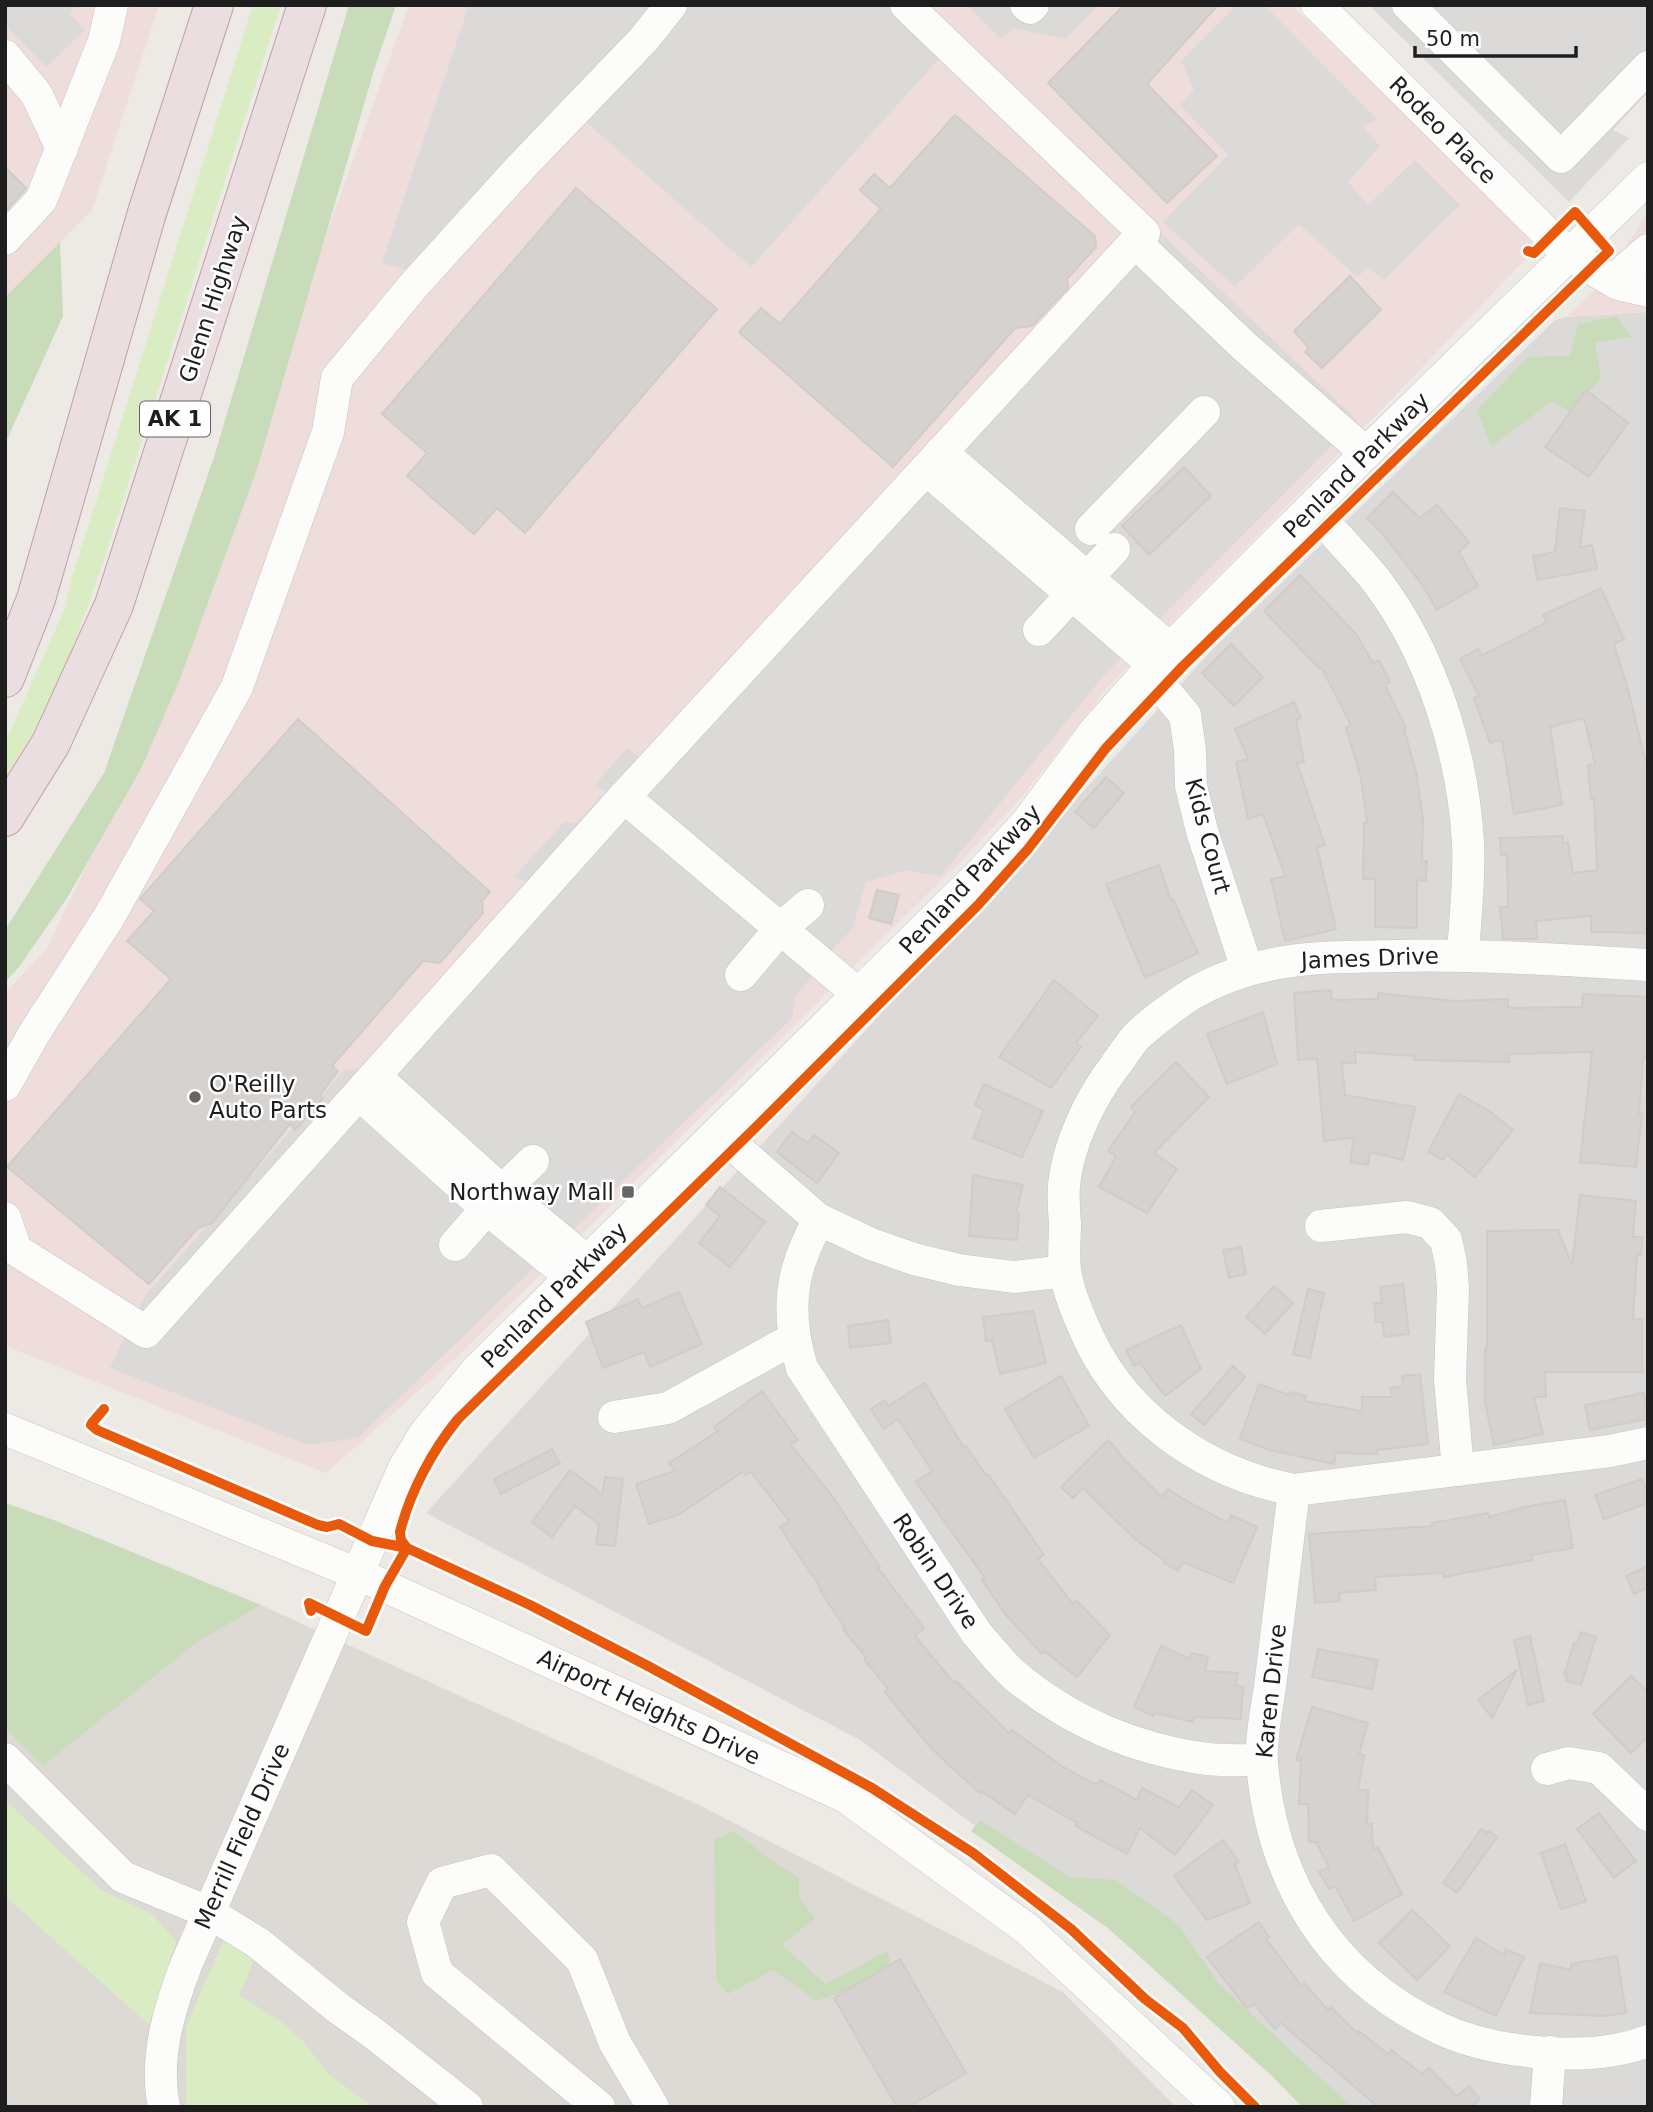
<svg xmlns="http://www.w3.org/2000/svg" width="1653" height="2112" viewBox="0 0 1653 2112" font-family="'DejaVu Sans',sans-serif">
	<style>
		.residential { fill: #dcdad8 }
		.commercial { fill: #efdddb }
		.religious { fill: #dbdad8 }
		.airport { fill: #dddad5 }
		.grass { fill: #daecc3 }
		.forest { fill: #c8dcba }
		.building { fill: #d5d2cf; stroke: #d0ccc7; stroke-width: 2 }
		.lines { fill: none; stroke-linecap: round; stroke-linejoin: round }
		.minor-casing { stroke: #c5c4c2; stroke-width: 33 }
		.highway-casing { stroke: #c49ca8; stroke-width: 40 }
		.minor { stroke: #fcfcfb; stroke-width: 32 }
		.highway { stroke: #eadee0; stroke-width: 38 }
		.cycleway-casing { stroke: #fff; stroke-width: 15 }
		.cycleway { stroke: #e8590c; stroke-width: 10 }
		.poi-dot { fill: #666564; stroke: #fff; stroke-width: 2.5 }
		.labels { text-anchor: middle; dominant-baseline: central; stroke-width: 5; stroke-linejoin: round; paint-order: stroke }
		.shield { fill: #fff; stroke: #626262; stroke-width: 2 }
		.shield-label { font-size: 21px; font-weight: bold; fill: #1e1e1e }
		.street-label { font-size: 23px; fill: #1e1e1e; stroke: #fff }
		.poi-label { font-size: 23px; fill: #1e1e1e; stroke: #fff; text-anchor: start }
	</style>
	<rect width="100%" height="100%" fill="#edeae6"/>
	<polygon class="residential" points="1648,312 1648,2107 1318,2107 1231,2017 860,1740 426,1513 1213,649 1555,320 1566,317"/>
	<g class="commercial">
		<polygon points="5,5 159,5 92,210 5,297"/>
		<polygon points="409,5 1291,5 1514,218 1536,248 1390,401 1108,687 1022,797 966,856 458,1356 326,1473 5,1346 5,993 46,950 135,764"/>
		<polygon points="1648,211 1648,312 1566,317 1604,282"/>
	</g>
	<g class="religious">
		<polygon points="5,5 78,5 69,13 85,30 46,67 5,25"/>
		<polygon points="469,5 652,5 419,273 382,263"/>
		<polygon points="689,5 896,5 946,51 751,267 586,122"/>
		<polygon points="967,5 1099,5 1066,39 1014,28 1001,39"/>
		<polygon points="1237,5 1264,5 1377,119 1363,127 1380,146 1348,182 1368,205 1415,160 1460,205 1384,280 1368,268 1357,277 1299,224 1235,287 1163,222 1228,155 1180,105 1194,90 1181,61"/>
		<polygon points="1369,5 1648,5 1648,92 1613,130 1629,138 1569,202"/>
		<polygon points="1143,216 1357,420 1105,674 940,877 907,870 866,882 852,929 831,951 795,998 792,1018 358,1438 308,1445 110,1368 145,1296 344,1070 369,1068 527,882 514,877 564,822 576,823 605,792 595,785 627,748 640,758"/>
	</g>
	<polygon class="airport" points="5,1503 56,1521 261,1605 699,1805 1063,1992 1176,2107 5,2107"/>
	<g class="grass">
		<polygon points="253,5 281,5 102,566 56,694 5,779 5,743 64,610 73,574"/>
		<polygon points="5,1800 101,1890 152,1914 176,1941 149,2025 5,1896"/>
		<polygon points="225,1937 256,1955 239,1995 280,2021 302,2040 328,2074 373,2107 186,2107 186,2026"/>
	</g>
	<g class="forest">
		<polygon points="349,5 396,5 375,67 257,469 180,679 141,769 67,898 19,967 5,982 5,930 104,773 214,457"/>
		<polygon points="60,242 63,316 5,444 5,297"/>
		<polygon points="1616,316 1631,337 1595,342 1601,378 1571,413 1553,401 1491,447 1477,410 1528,357 1570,356 1578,324"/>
		<polygon points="5,1503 56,1521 261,1605 197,1642 43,1766 5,1728"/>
		<polygon points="980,1820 1070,1877 1116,1880 1178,1924 1219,1984 1352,2107 1302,2107 1273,2077 1109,1929 971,1831"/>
		<polygon points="734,1831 771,1860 799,1878 799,1898 815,1918 782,1945 826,1984 887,1951 891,1964 845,1991 816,2001 773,1970 728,1994 716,1980 714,1840"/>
	</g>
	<g class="building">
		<polygon points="1124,5 1218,5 1147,84 1217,156 1167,203 1048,83"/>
		<polygon points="955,115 1095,236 1096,247 1067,279 1068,288 1032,326 1015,328 893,467 739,332 761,308 780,324 881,209 860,190 874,174 890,188"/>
		<polygon points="5,167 26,188 5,212"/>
		<polygon points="576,188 717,309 525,533 497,508 474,534 407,476 427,453 382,414"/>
		<polygon points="1350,276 1381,310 1322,368 1305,352 1309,348 1294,331"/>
		<polygon points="1586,390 1628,423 1589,477 1545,447"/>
		<polygon points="1184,467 1211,496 1149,555 1122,526"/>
		<polygon points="1393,492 1420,518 1437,505 1469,542 1459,552 1478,586 1437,610 1423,586 1381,532 1367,518"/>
		<polygon points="1560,508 1585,511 1580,547 1592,545 1597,569 1537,580 1533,556 1555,552"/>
		<polygon points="1300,575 1357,635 1373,663 1379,660 1390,682 1385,685 1406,728 1404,729 1416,772 1423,818 1422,861 1427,861 1426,881 1417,880 1417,928 1375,927 1375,879 1363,879 1364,823 1367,823 1361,778 1346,728 1351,725 1321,667 1319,668 1264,611"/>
		<polygon points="1601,588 1624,639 1614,644 1629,693 1645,760 1648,760 1648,933 1591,932 1591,916 1536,921 1537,939 1503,939 1500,907 1508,907 1507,855 1501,855 1500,838 1563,836 1563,843 1568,842 1573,873 1597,870 1594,799 1591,799 1588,765 1595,764 1584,718 1550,727 1562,805 1514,814 1502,740 1490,743 1474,698 1479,696 1460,659 1478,649 1481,656 1547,622 1543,615"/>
		<polygon points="1231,644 1263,677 1234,706 1202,673"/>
		<polygon points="1294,702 1301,718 1296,720 1304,762 1297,763 1325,845 1317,847 1336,929 1285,941 1271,879 1285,876 1263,814 1248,819 1236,762 1248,759 1235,729"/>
		<polygon points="298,719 490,892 482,901 483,913 440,963 423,961 332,1066 338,1071 320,1095 323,1098 295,1130 290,1124 212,1223 198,1228 149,1284 7,1167 171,979 127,941 154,911 140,899"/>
		<polygon points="1106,777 1124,793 1094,828 1075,812"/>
		<polygon points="1159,865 1171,900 1173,899 1198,953 1145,978 1106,884"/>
		<polygon points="877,890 899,895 891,924 869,918"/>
		<polygon points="1054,980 1098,1016 1076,1043 1081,1047 1051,1088 999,1057"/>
		<polygon points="1331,990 1332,1000 1378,999 1378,993 1455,1001 1508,999 1508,1008 1582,1007 1583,994 1648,997 1648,1050 1646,1058 1643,1058 1639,1114 1642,1114 1636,1167 1580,1162 1592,1052 1509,1054 1509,1062 1414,1060 1414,1056 1355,1052 1356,1063 1342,1063 1345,1095 1415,1107 1403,1160 1370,1152 1368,1165 1350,1162 1354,1138 1324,1141 1317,1059 1298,1060 1294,993"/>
		<polygon points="1263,1012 1277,1064 1227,1084 1207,1034"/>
		<polygon points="1176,1062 1209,1097 1154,1153 1177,1169 1147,1213 1099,1187 1116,1156 1108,1151 1135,1112 1131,1107"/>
		<polygon points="984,1084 1043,1111 1022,1157 973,1138 984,1110 975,1105"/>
		<polygon points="1459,1094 1488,1110 1513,1130 1475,1177 1446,1154 1443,1160 1428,1152"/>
		<polygon points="792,1132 808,1143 814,1135 839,1153 817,1183 777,1152"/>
		<polygon points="973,1175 1023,1185 1016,1214 1019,1214 1017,1240 969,1236"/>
		<polygon points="720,1187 765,1222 730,1267 699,1243 720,1216 706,1205"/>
		<polygon points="1580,1195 1636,1201 1633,1237 1642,1237 1641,1255 1637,1255 1633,1319 1642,1319 1642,1372 1545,1372 1546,1397 1534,1397 1543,1434 1494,1445 1485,1402 1485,1348 1487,1348 1487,1231 1558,1230 1572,1265"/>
		<polygon points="1241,1247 1246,1274 1229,1278 1223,1250"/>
		<polygon points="1403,1284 1409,1334 1384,1337 1383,1322 1376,1322 1374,1303 1382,1303 1380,1287"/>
		<polygon points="1274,1286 1293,1303 1265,1334 1246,1317"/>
		<polygon points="1308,1289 1324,1293 1310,1358 1293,1354"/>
		<polygon points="679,1292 702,1344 650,1367 644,1352 603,1368 586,1322 638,1299 642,1308"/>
		<polygon points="1033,1311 1046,1363 1000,1374 992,1340 986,1341 983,1317"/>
		<polygon points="888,1320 891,1343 850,1348 848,1326"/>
		<polygon points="1181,1325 1201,1369 1165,1396 1140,1363 1134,1366 1126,1350"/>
		<polygon points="1233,1366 1245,1377 1204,1425 1191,1414"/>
		<polygon points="1420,1374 1428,1444 1377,1450 1377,1454 1336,1453 1334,1464 1269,1450 1240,1439 1259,1384 1289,1395 1290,1392 1306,1396 1305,1401 1362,1411 1362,1397 1392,1397 1390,1388 1403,1386 1402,1376"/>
		<polygon points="1061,1376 1089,1426 1034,1458 1005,1409"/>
		<polygon points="925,1383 964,1448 966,1446 986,1475 988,1474 1044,1555 1038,1559 1073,1604 1076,1600 1110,1635 1077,1677 1044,1651 1042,1654 1005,1614 982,1580 985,1578 916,1482 932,1471 898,1419 884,1429 871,1409 885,1400 888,1406"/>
		<polygon points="762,1391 798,1440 791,1445 830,1493 880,1567 878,1568 924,1628 915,1636 954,1683 956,1681 1009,1733 1012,1730 1063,1767 1097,1785 1100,1780 1137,1800 1142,1788 1179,1807 1192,1790 1213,1805 1175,1855 1140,1828 1127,1854 1075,1826 1077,1823 1028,1795 1015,1814 981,1791 980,1793 963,1778 930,1747 885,1692 888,1689 864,1659 866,1657 843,1629 845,1628 820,1591 822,1590 780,1527 789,1521 751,1472 746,1475 744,1471 678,1515 649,1524 636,1484 675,1471 669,1463 718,1431 714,1427"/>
		<polygon points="1644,1393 1648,1419 1590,1430 1585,1405"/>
		<polygon points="1108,1440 1119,1452 1118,1453 1162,1497 1168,1489 1183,1499 1228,1523 1231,1515 1257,1527 1233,1583 1183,1562 1178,1571 1164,1563 1165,1561 1136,1540 1083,1488 1073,1498 1061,1487"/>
		<polygon points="552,1449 560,1463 501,1494 494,1479"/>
		<polygon points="570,1470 602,1494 605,1477 623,1479 615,1546 596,1544 599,1524 575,1506 552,1537 532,1522"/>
		<polygon points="1642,1479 1648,1495 1648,1503 1604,1519 1595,1495"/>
		<polygon points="1565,1500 1573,1548 1531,1555 1533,1560 1444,1577 1443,1573 1375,1577 1376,1590 1339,1593 1340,1601 1315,1603 1309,1534 1432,1526 1432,1523 1488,1513 1489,1517 1524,1507"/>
		<polygon points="1648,1566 1648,1588 1634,1594 1626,1576"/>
		<polygon points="1581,1632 1596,1637 1581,1685 1566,1681 1567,1676 1564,1675 1574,1643 1577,1644"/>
		<polygon points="1530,1636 1544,1701 1528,1705 1514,1640"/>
		<polygon points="1161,1646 1190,1659 1192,1653 1208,1657 1205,1671 1238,1673 1235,1685 1243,1687 1241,1719 1194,1717 1193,1722 1154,1713 1153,1716 1134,1707"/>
		<polygon points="1318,1649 1378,1660 1372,1689 1312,1677"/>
		<polygon points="1517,1670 1492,1718 1478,1700"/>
		<polygon points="1631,1676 1648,1692 1648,1737 1631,1753 1593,1714"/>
		<polygon points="1312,1707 1368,1723 1359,1754 1364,1755 1358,1790 1368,1790 1367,1825 1372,1824 1373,1849 1378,1847 1402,1894 1354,1921 1335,1886 1329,1889 1319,1872 1329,1867 1316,1842 1309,1842 1308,1804 1299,1804 1301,1760 1296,1760"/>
		<polygon points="1599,1813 1636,1861 1614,1878 1577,1829"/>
		<polygon points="1481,1829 1487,1833 1489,1831 1497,1837 1457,1893 1443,1883"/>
		<polygon points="1223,1840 1239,1862 1235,1865 1250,1903 1207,1920 1174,1876"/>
		<polygon points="1565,1844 1586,1901 1561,1909 1541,1853"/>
		<polygon points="1412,1910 1450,1946 1417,1980 1379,1943"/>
		<polygon points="1259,1922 1269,1937 1266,1939 1301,1985 1304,1983 1328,2010 1331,2007 1358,2034 1359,2031 1388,2054 1391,2050 1422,2074 1429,2068 1457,2096 1469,2086 1480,2099 1470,2107 1378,2107 1281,2023 1275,2029 1254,2004 1247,2009 1207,1957"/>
		<polygon points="1476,1938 1504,1955 1506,1949 1524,1957 1496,2016 1444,1992"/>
		<polygon points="1617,1956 1626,2013 1605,2016 1530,2013 1540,1963 1571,1970 1571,1964"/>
		<polygon points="900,1959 966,2073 908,2107 897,2107 834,1998"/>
	</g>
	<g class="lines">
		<defs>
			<g id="minor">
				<polyline points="906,5 1144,233 1135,242 1244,346 1366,453"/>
				<polyline points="1026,5 1030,8 1033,5"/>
				<polyline points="1317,5 1569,255 1618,284 1648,291"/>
				<polyline points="1408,5 1561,157 1648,67"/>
				<polyline points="5,56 37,95 62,149"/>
				<polyline points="5,239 41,200 104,41 112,5"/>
				<polyline points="1610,279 1616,278 1648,250"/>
				<polyline points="941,452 1170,649"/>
				<polyline points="926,469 1154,665"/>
				<polyline points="1091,529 1204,412"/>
				<path d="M1336 535C1350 551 1366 567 1378 583 1432 655 1463 754 1468 843 1470 879 1465 918 1463 955"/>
				<polyline points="1039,630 1114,549"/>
				<polyline points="1148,671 1185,715 1190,750 1191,786 1202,831 1247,969"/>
				<polyline points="624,797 858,994"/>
				<path d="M1648 965C1563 960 1479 954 1394 956 1323 957 1256 956 1192 994 1176 1004 1152 1022 1138 1035 1129 1044 1122 1057 1114 1067 1090 1099 1068 1144 1064 1185 1063 1198 1064 1211 1065 1224 1065 1239 1063 1255 1065 1269 1067 1287 1075 1307 1082 1323 1118 1413 1201 1472 1294 1490L1610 1451 1648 1443"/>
				<polyline points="741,975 780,929 808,905"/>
				<polyline points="375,1076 502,1191 588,1262"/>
				<polyline points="5,1085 35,1032 109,917 237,687 328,432 337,378 414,285 521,167 644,39 671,5"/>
				<polyline points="359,1094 486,1208 572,1278"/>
				<polyline points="719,1133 818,1219 871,1244 914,1259 959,1270 1014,1277 1065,1271"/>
				<polyline points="5,1218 16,1250 146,1332 624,797 1135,242"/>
				<path d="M818 1219C812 1234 803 1250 799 1265 788 1299 792 1335 802 1368L977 1634C989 1647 1000 1662 1013 1674 1068 1721 1136 1750 1208 1759 1226 1761 1244 1760 1262 1760"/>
				<polyline points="1321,1226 1407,1217 1430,1223 1446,1240 1451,1263 1453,1288 1450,1379 1458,1470"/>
				<polyline points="455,1245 502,1191 533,1161"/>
				<polyline points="614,1417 668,1408 793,1339"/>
				<polyline points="5,1429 358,1574 846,1797 1027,1929 1219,2107"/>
				<path d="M1294 1490C1286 1553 1279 1616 1271 1679 1268 1704 1260 1738 1262 1763 1272 1883 1331 1978 1441 2029 1495 2054 1592 2063 1648 2041"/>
				<polyline points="5,1759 123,1877 208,1912 258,1943 338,2008 373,2033 467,2107"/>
				<polyline points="1547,1769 1569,1763 1599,1768 1648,1815"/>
				<path d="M164 2107C154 2058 169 2010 186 1965L404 1468 426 1432 477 1370 983 871 1028 821 1095 731 1148 671 1366 453 1648 178"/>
				<polyline points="599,2107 437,1973 423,1922 442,1883 491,1870 582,1960 615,2043 653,2107"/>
				<polyline points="1546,2107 1550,2052"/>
			</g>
			<g id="highway">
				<polyline points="5,678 36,599 146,216 214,5"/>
				<polyline points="5,817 51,743 114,605 307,5"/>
			</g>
		</defs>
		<use href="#minor" class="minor-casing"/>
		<use href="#highway" class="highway-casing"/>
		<use href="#minor" class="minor"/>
		<use href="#highway" class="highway"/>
		<defs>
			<g id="cycleway">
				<polyline points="104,1409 92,1423 91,1425 97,1430 318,1525 327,1527 339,1524 372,1541 407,1548 385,1586 366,1631 309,1603 311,1611"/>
				<path d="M1255 2107 1220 2072 1183 2028 1145 1999 1071 1929 973 1853 872 1788 648 1666 530 1605 407 1548 401 1540 400 1532C410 1492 432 1451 458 1419L755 1128 978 905 1028 849 1106 748 1183 666 1609 251 1575 212 1534 253 1528 251"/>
			</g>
		</defs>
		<use href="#cycleway" class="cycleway-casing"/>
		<use href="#cycleway" class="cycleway"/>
	</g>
	<g class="poi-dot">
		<circle cx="195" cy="1097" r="7"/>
		<rect x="621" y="1185" width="14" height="14" rx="3.5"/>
	</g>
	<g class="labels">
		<rect class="shield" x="140" y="401.5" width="70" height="35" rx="5"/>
		<g class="shield-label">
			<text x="175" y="419">AK 1</text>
		</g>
		<g class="street-label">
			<text transform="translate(1443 130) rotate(45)">Rodeo Place</text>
			<text transform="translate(213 299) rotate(-72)">Glenn Highway</text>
			<text transform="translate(1356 465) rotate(-45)">Penland Parkway</text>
			<text transform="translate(1208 836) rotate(75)">Kids Court</text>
			<text transform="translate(970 879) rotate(-47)">Penland Parkway</text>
			<text transform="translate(1370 958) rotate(-2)">James Drive</text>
			<text transform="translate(554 1295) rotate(-45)">Penland Parkway</text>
			<text transform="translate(936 1571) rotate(56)">Robin Drive</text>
			<text transform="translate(1271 1691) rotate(-84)">Karen Drive</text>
			<text transform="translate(649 1707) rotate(25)">Airport Heights Drive</text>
			<text transform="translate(242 1836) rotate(-66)">Merrill Field Drive</text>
		</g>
		<g class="poi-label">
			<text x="209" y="1084">O'Reilly<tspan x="209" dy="26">Auto Parts</tspan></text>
			<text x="614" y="1192" text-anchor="end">Northway Mall</text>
		</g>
	</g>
	<rect width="1653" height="2112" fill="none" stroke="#1e1e1e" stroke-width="14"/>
	<path d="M1415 46v10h161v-10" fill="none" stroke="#1e1e1e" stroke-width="3.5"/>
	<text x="1426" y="46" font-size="21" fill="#1e1e1e" stroke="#ffffff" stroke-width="5" paint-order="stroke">50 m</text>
</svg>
